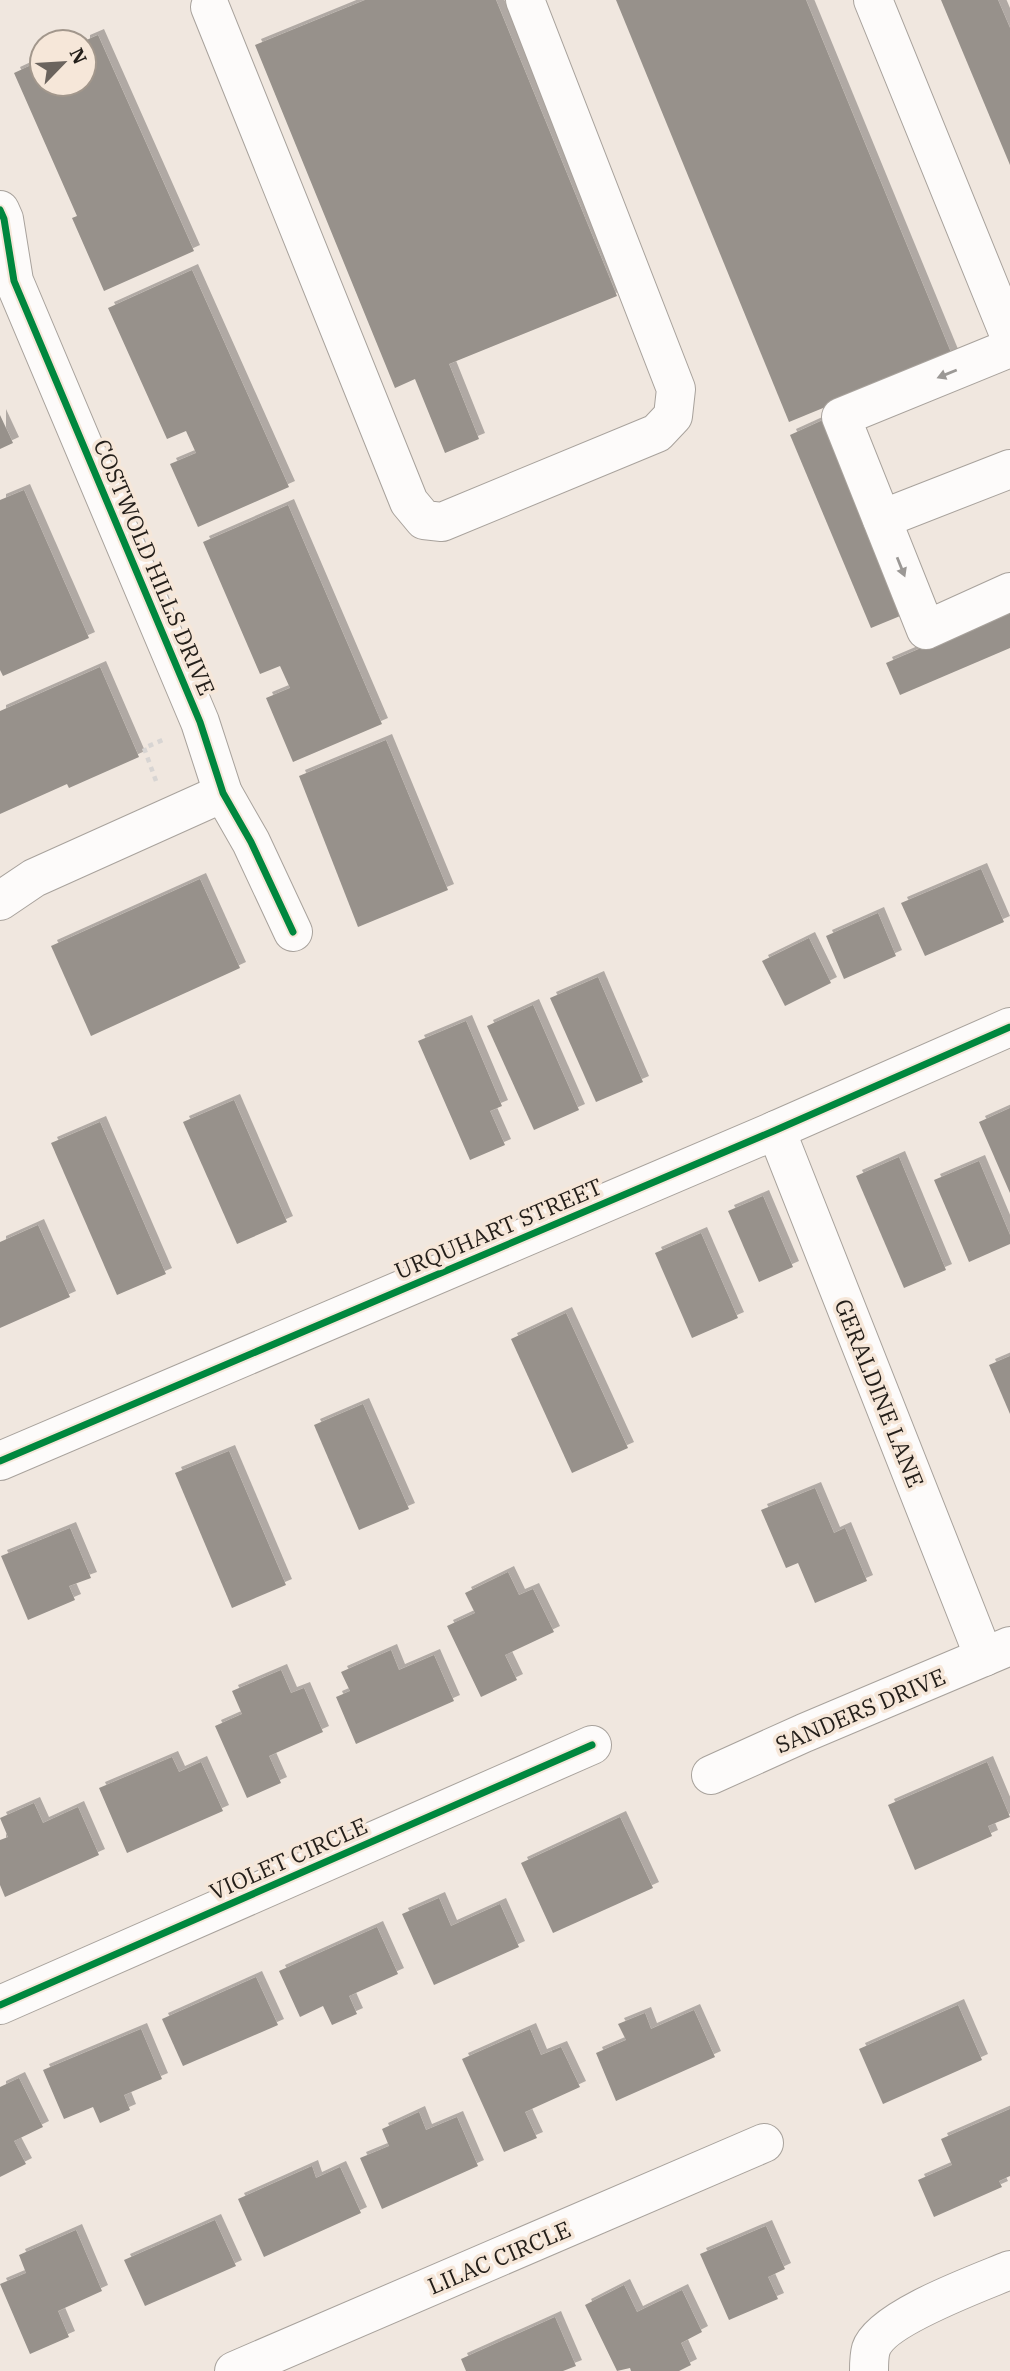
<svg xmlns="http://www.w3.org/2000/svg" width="1010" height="2371" viewBox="0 0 1010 2371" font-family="'IBM Plex Serif',serif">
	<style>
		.building { fill: #97918b; filter: url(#shadow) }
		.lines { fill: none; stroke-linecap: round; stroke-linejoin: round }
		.minor-casing { stroke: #a8a29c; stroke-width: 40 }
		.path { stroke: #d8d5d3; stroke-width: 4.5; stroke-dasharray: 5 5; stroke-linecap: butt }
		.minor { stroke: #fdfbfa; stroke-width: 38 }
		.cycleway-casing { stroke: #f6e7d9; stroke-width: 11 }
		.cycleway { stroke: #00873e; stroke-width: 7 }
		.oneway { fill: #9b9895 }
		.labels { text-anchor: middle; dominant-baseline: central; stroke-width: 7; stroke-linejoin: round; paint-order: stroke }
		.street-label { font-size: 23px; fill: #231e19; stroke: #f6e7d9 }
	</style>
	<defs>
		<filter id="shadow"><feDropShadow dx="6" dy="-6" stdDeviation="0" flood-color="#0004"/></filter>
	</defs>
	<rect width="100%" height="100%" fill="#f0e7df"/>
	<g class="building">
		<polygon points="365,0 496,0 617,296 449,364 479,439 445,453 415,379 395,388 255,45"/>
		<polygon points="616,0 806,0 952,355 789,422"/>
		<polygon points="941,0 998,0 1010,28 1010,165"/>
		<polygon points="98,35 194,251 104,291 72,218 77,216 14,73 42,60 42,84 84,84 84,41"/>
		<polygon points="192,270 289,487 198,527 170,464 196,453 186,431 167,439 108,308"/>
		<polygon points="0,415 13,443 0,449"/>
		<polygon points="823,420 905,614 871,628 790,435"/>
		<polygon points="24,490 89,638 3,676 0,670 0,500"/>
		<polygon points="288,505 382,724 293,762 266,698 290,688 280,666 260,674 203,542"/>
		<polygon points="1010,610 1010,648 900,695 886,663"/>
		<polygon points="100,667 139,757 69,788 67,784 0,814 0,711"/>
		<polygon points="386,740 448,890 358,927 299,776"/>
		<polygon points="981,869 1004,922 925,956 901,903"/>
		<polygon points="200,879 240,968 91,1036 51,946"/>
		<polygon points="878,913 896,956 844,979 826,936"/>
		<polygon points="809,938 831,983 785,1006 762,961"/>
		<polygon points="598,977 643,1082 596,1102 550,998"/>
		<polygon points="533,1005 579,1110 534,1130 487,1026"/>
		<polygon points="466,1021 502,1106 490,1111 505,1145 470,1160 418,1041"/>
		<polygon points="234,1100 287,1222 237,1244 183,1122"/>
		<polygon points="1010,1108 1010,1193 979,1122"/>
		<polygon points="100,1122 166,1274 117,1295 51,1143"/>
		<polygon points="899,1157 946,1270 904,1288 856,1176"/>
		<polygon points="979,1161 1010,1235 1010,1244 969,1262 934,1180"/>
		<polygon points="763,1196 793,1267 759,1282 728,1211"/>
		<polygon points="38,1225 70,1297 0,1328 0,1242"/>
		<polygon points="701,1233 738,1318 692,1338 655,1253"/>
		<polygon points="566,1313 628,1448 572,1473 511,1339"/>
		<polygon points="1010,1356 1010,1414 989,1365"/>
		<polygon points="363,1404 409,1509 359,1530 314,1425"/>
		<polygon points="229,1451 286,1585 232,1608 175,1473"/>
		<polygon points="815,1488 834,1533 845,1528 867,1581 815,1603 798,1563 786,1568 761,1510"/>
		<polygon points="70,1528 91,1578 69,1586 75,1600 28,1620 1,1556"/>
		<polygon points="508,1572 519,1595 533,1589 554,1632 505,1655 517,1680 481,1697 447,1626 475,1613 465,1593"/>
		<polygon points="391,1650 399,1670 434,1655 454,1701 356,1744 336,1697 350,1691 341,1672"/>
		<polygon points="281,1670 291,1693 304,1688 323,1732 269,1756 281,1783 247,1798 215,1726 242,1714 232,1691"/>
		<polygon points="172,1757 179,1772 201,1762 223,1811 127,1853 99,1788"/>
		<polygon points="987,1762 1010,1817 988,1826 992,1836 915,1870 888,1805"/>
		<polygon points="34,1803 43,1823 78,1807 99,1855 5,1897 0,1885 0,1840 8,1837 0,1818"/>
		<polygon points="620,1817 653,1888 553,1933 521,1863"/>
		<polygon points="439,1898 451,1926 500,1904 519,1947 434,1985 402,1914"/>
		<polygon points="377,1927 398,1974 349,1996 357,2014 332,2025 323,2006 300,2017 279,1971"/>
		<polygon points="256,1977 278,2025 183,2066 162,2019"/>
		<polygon points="958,2005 982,2060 883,2104 859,2049"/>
		<polygon points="694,2010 715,2057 616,2101 596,2053 626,2040 618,2024 645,2013 651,2029"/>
		<polygon points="141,2029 162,2079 124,2095 130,2110 100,2123 93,2107 64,2119 43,2070"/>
		<polygon points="530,2029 541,2055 561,2047 580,2087 525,2112 537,2138 504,2152 462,2059"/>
		<polygon points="19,2078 43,2127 14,2141 26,2164 0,2177 0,2087"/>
		<polygon points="1010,2109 1010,2176 999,2181 1002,2187 934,2217 918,2180 952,2165 941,2139"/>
		<polygon points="419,2112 426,2130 457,2117 478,2166 382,2209 360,2158 389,2146 382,2129"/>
		<polygon points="312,2166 316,2178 340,2167 361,2213 264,2257 238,2199"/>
		<polygon points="215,2220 236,2266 145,2306 124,2260"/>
		<polygon points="766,2226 785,2269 768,2277 778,2299 729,2320 700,2254"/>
		<polygon points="76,2230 102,2291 58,2311 69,2337 30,2354 0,2284 26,2273 19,2255"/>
		<polygon points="624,2285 637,2312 682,2290 702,2332 681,2343 691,2365 679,2371 631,2371 630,2368 617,2371 585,2305"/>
		<polygon points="555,2317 576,2366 563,2371 466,2371 461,2359"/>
	</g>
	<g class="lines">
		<defs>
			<g id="minor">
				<polyline points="873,0 1010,337"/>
				<polyline points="210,7 409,502 424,520 442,522 657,433 673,416 676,389 525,0"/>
				<polyline points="0,210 4,219 14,281 200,722 223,793 251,842 293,932"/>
				<polyline points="1010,348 841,417 926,630 1010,592"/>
				<polyline points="882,519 1010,469"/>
				<polyline points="0,901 34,878 223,793"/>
				<polyline points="776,1130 984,1657"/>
				<polyline points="0,1461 776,1130 1010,1027"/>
				<polyline points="711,1775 804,1733 1010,1646"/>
				<polyline points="0,2005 592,1745"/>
				<polyline points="234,2371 764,2143"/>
				<path d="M869 2371C869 2364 869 2356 871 2349 881 2318 979 2283 1010 2270"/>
			</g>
		</defs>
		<use href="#minor" class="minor-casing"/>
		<polyline class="path" points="156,781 144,748 165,739"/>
		<use href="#minor" class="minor"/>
		<defs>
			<g id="cycleway">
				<polyline points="0,210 4,219 14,281 200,722 223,793 251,842 293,932"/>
				<polyline points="0,1461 776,1130 1010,1027"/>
				<polyline points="0,2005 592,1745"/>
			</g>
		</defs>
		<use href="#cycleway" class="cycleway-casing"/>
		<use href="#cycleway" class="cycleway"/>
	</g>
	<defs><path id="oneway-solid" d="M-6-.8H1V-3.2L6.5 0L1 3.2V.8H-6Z" transform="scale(1.75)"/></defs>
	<g class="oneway">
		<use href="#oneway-solid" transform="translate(947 374) rotate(158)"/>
		<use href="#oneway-solid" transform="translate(901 567) rotate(68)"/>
	</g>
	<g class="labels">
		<g class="street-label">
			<text transform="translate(155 567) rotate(67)">COSTWOLD HILLS DRIVE</text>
			<text transform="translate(498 1228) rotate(-23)">URQUHART STREET</text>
			<text transform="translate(880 1393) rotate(68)">GERALDINE LANE</text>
			<text transform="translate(860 1710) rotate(-23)">SANDERS DRIVE</text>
			<text transform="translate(288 1858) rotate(-24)">VIOLET CIRCLE</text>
			<text transform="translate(499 2257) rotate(-23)">LILAC CIRCLE</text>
		</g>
	</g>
	<g transform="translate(63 63) rotate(65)"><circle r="33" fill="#f6e7d9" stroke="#a2978c" stroke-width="2"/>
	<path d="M0-5L12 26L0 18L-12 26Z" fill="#6b645e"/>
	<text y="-10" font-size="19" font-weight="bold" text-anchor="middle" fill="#231e19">N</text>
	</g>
</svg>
